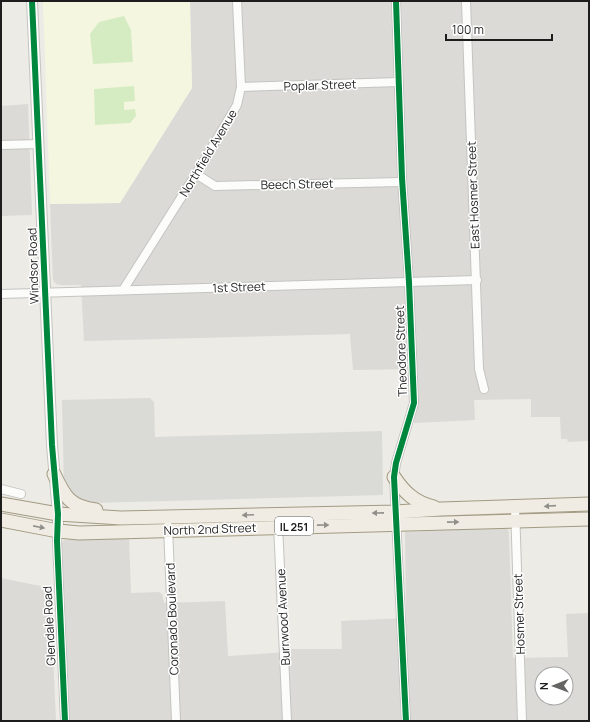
<svg xmlns="http://www.w3.org/2000/svg" width="590" height="722" viewBox="0 0 590 722" font-family="Manrope,sans-serif">
	<style>
		.residential { fill: #dbdad7; fill-rule: evenodd }
		.education { fill: #f5f6e0 }
		.grass { fill: #d5ecc2 }
		.parking { fill: #dadad7 }
		.lines { fill: none; stroke-linecap: round; stroke-linejoin: round }
		.minor-casing { stroke: #c4c4c1; stroke-width: 10 }
		.tertiary-casing { stroke: #c4c4c1; stroke-width: 12 }
		.primary-casing { stroke: #a29a82; stroke-width: 15 }
		.minor { stroke: #fcfcfb; stroke-width: 8 }
		.tertiary { stroke: #fcfcfb; stroke-width: 10 }
		.primary { stroke: #f0ece3; stroke-width: 13 }
		.cycleway-casing { stroke: #fff; stroke-width: 8 }
		.cycleway { stroke: #00873e; stroke-width: 6 }
		.oneway { fill: #918f8a }
		.labels { text-anchor: middle; dominant-baseline: central; stroke-width: 3; stroke-linejoin: round; paint-order: stroke }
		.shield { fill: #fff; stroke: #616161; stroke-width: 1 }
		.shield-label { font-size: 11px; font-weight: bold; fill: #1d1d1d }
		.street-label { font-size: 12px; fill: #1d1d1d; stroke: #fff }
	</style>
	<rect width="100%" height="100%" fill="#ecebe5"/>
	<g class="residential">
		<polygon points="199,1 589,1 589,441 568,442 567,439 561,439 560,417 531,417 531,399 474,400 475,420 414,423 417,402 416,369 353,370 350,334 84,341 81,285 61,285 56,284 53,280 50,204 120,203 192,88 190,2"/>
		<polygon points="28,104 32,215 1,216 1,106"/>
		<path d="M505 528 508 529 509 535 513 658 568 657 566 614 589 613V721H68L60 546 64 540 129 537 131 593 159 592 162 594 164 603 225 601 228 656 288 652V649H342L341 621 406 618 405 532ZM542 674H566V698H542Z"/>
		<polygon points="1,578 50,588 56,721 1,721"/>
	</g>
	<polygon class="education" points="43,1 199,1 190,2 192,88 120,203 50,204"/>
	<g class="grass">
		<polygon points="124,16 131,30 133,62 93,64 90,34 99,22"/>
		<polygon points="134,86 135,101 124,102 124,110 135,109 136,116 130,123 95,125 94,89"/>
	</g>
	<polygon class="parking" points="150,398 154,402 155,437 382,431 383,495 93,503 78,498 66,489 64,486 62,400"/>
	<g class="lines">
		<defs>
			<g id="minor">
				<polyline points="396,1 402,178 409,282 414,403 396,463 394,477 406,721"/>
				<polyline points="466,1 479,369 484,389"/>
				<polyline points="241,87 399,82"/>
				<polyline points="1,145 39,144"/>
				<polyline points="196,174 215,186 402,182"/>
				<polyline points="123,290 196,174 237,105 241,87 237,1"/>
				<polyline points="1,294 477,280"/>
				<polyline points="1,489 21,494"/>
				<polyline points="515,507 522,721"/>
				<polyline points="278,524 287,721"/>
				<polyline points="168,526 176,721"/>
				<polyline points="58,531 57,541 65,721"/>
			</g>
			<polyline id="tertiary" points="32,1 52,445 58,514 58,531"/>
			<g id="primary">
				<path d="M54 474C64 496 70 507 96 510"/>
				<path d="M394 477C404 492 415 503 434 507"/>
				<polyline points="1,504 58,514 121,518 396,512 441,509 589,504"/>
				<polyline points="1,520 58,531 79,533 589,519"/>
			</g>
		</defs>
		<use href="#minor" class="minor-casing"/>
		<use href="#tertiary" class="tertiary-casing"/>
		<use href="#primary" class="primary-casing"/>
		<use href="#minor" class="minor"/>
		<use href="#tertiary" class="tertiary"/>
		<use href="#primary" class="primary"/>
		<defs>
			<g id="cycleway">
				<polyline points="32,1 52,445 58,514 57,541 65,721"/>
				<polyline points="396,1 402,178 409,282 414,403 396,463 394,477 406,721"/>
			</g>
		</defs>
		<use href="#cycleway" class="cycleway-casing"/>
		<use href="#cycleway" class="cycleway"/>
	</g>
	<defs><path id="oneway-solid" d="M-6-.8H1V-3.2L6.5 0L1 3.2V.8H-6Z"/></defs>
	<g class="oneway">
		<use href="#oneway-solid" transform="translate(550 506) rotate(176)"/>
		<use href="#oneway-solid" transform="translate(378 513) rotate(179)"/>
		<use href="#oneway-solid" transform="translate(248 515) rotate(178)"/>
		<use href="#oneway-solid" transform="translate(453 522) rotate(-1)"/>
		<use href="#oneway-solid" transform="translate(323 525) rotate(-1)"/>
		<use href="#oneway-solid" transform="translate(39 527) rotate(11)"/>
	</g>
	<g class="labels">
		<rect class="shield" x="275" y="517" width="38" height="18" rx="3"/>
		<g class="shield-label">
			<text x="294" y="526">IL 251</text>
		</g>
		<g class="street-label">
			<text transform="translate(320 85) rotate(-2)">Poplar Street</text>
			<text transform="translate(208 153) rotate(-59)">Northfield Avenue</text>
			<text transform="translate(297 184) rotate(-1)">Beech Street</text>
			<text transform="translate(473 195) rotate(-92)">East Hosmer Street</text>
			<text transform="translate(33 266) rotate(-92)">Windsor Road</text>
			<text transform="translate(239 287) rotate(-2)">1st Street</text>
			<text transform="translate(401 351) rotate(-92)">Theodore Street</text>
			<text transform="translate(210 529) rotate(-2)">North 2nd Street</text>
			<text transform="translate(519 614) rotate(-92)">Hosmer Street</text>
			<text transform="translate(283 617) rotate(-93)">Burrwood Avenue</text>
			<text transform="translate(172 619) rotate(-92)">Coronado Boulevard</text>
			<text transform="translate(49 626) rotate(-93)">Glendale Road</text>
		</g>
	</g>
	<rect width="590" height="722" fill="none" stroke="#1d1d1d" stroke-width="4"/>
	<g transform="translate(554 686) rotate(269)"><circle r="19" fill="#ffffff" stroke="#a5a5a5"/>
	<path d="M0-3L7 15L0 10L-7 15Z" fill="#656563"/>
	<text y="-6" font-size="11" font-weight="bold" text-anchor="middle" fill="#1d1d1d">N</text>
	</g>
	<path d="M446 34v6h106v-6" fill="none" stroke="#1d1d1d" stroke-width="2"/>
	<text x="452" y="34" font-size="12" fill="#1d1d1d" stroke="#ffffff" stroke-width="3" paint-order="stroke">100 m</text>
</svg>
